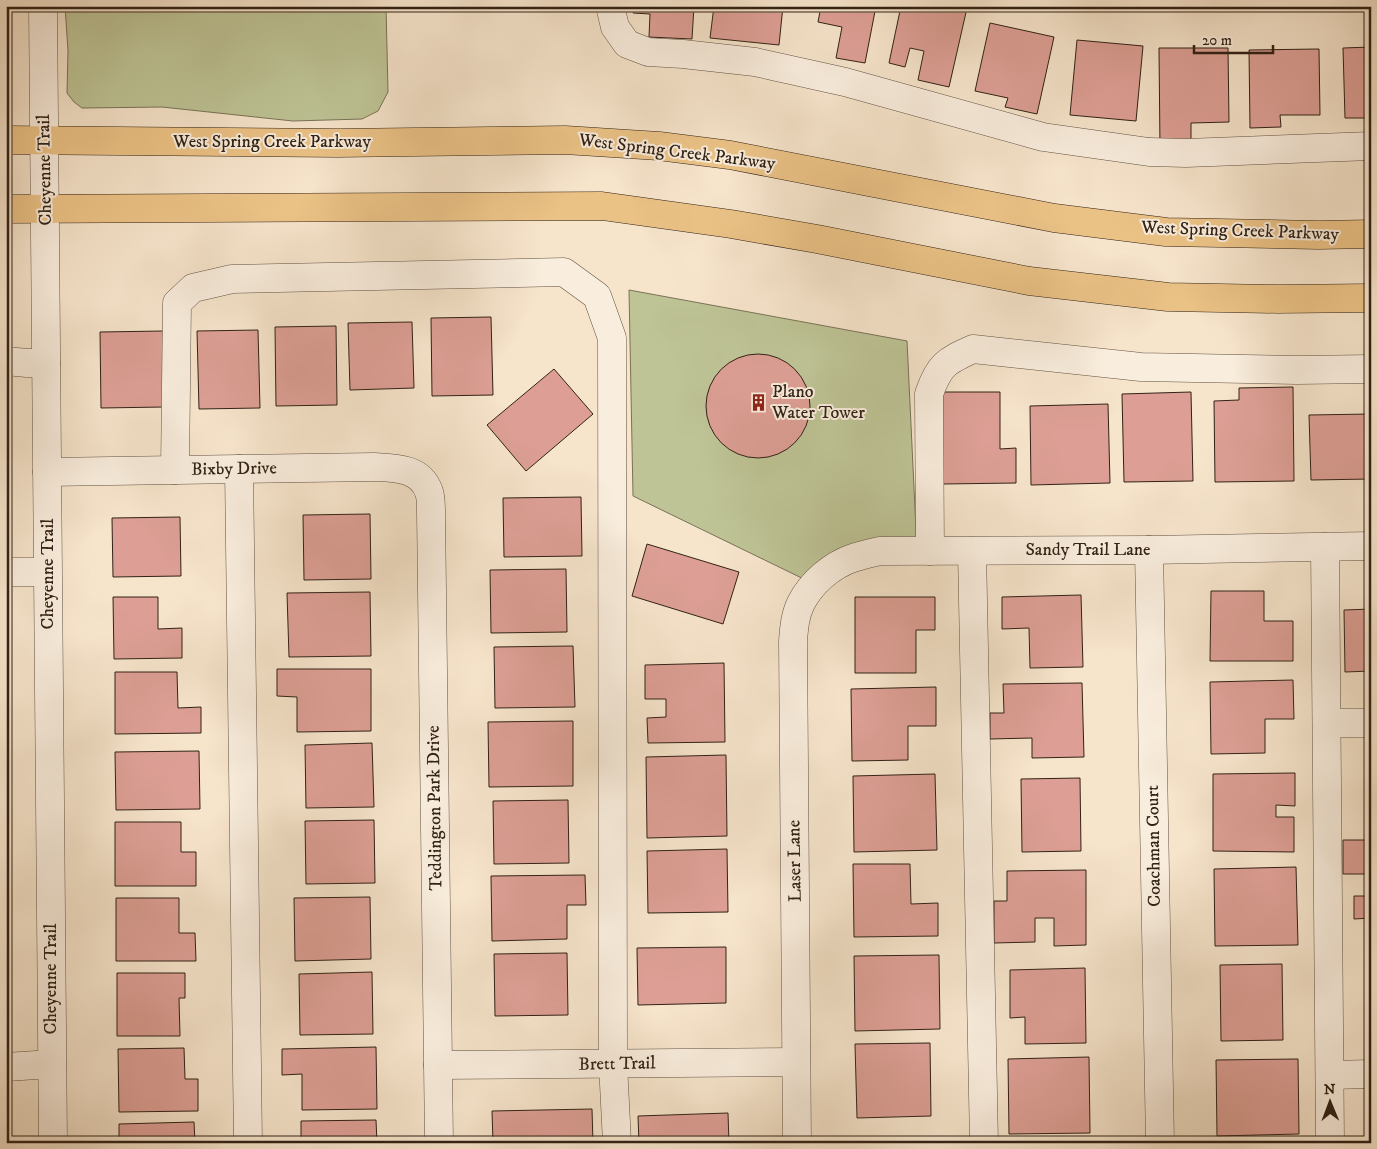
<svg xmlns="http://www.w3.org/2000/svg" width="1377" height="1149" viewBox="0 0 1377 1149" font-family="'IM FELL DW Pica',serif">
	<style>
		.green { fill: #bec496; stroke: #787356 }
		.building { fill: #dd9f95; stroke: #312216 }
		.lines { fill: none; stroke-linecap: round; stroke-linejoin: round }
		.minor-casing { stroke: #625243; stroke-width: 29 }
		.major-casing { stroke: #312216; stroke-width: 29 }
		.minor { stroke: #f9eddd; stroke-width: 28 }
		.major { stroke: #ebc286; stroke-width: 28 }
		.labels { text-anchor: middle; dominant-baseline: central; stroke-width: 4; stroke-linejoin: round; paint-order: stroke }
		.street-label { font-size: 18px; fill: #312216; stroke: #f9eddd }
		.poi-label { font-size: 18px; fill: #312216; stroke: #f9eddd; text-anchor: start }
	</style>
	<rect width="100%" height="100%" fill="#f6e4cb"/>
	<filter id="stains"><feTurbulence type="fractalNoise" baseFrequency=".004" numOctaves="4"/><feColorMatrix values="0 0 0 0 .2 0 0 0 0 .09 0 0 0 0 .02 0 0 0 .5 -.17"/></filter>
	<radialGradient id="worn" r=".72"><stop offset=".6" stop-color="#630" stop-opacity="0"/><stop offset="1" stop-color="#630" stop-opacity=".3"/></radialGradient>
	<g class="green">
		<polygon points="65,6 386,6 388,92 378,111 362,119 293,121 162,107 82,108 74,102 67,93 68,51"/>
		<polygon points="629,290 907,341 917,551 814,584 633,496"/>
	</g>
	<g class="building">
		<polygon points="633,6 694,6 692,39 649,37 650,14 633,13"/>
		<polygon points="714,6 783,6 779,45 710,38"/>
		<polygon points="821,6 876,6 865,63 836,58 842,27 818,22"/>
		<polygon points="901,6 958,6 967,8 949,87 918,80 924,51 910,48 905,67 889,63"/>
		<polygon points="990,23 1054,37 1037,114 1005,107 1008,98 975,91"/>
		<polygon points="1077,40 1143,46 1136,121 1070,115"/>
		<polygon points="1371,47 1371,118 1345,118 1343,48"/>
		<polygon points="1159,48 1228,48 1229,122 1191,123 1191,149 1160,149"/>
		<polygon points="1319,49 1320,115 1280,115 1281,127 1250,128 1249,50"/>
		<polygon points="491,317 493,395 432,396 431,318"/>
		<polygon points="412,322 414,388 350,390 348,323"/>
		<polygon points="336,326 337,405 276,406 275,327"/>
		<polygon points="258,330 260,408 199,409 197,331"/>
		<polygon points="163,331 164,407 101,408 100,332"/>
		<circle cx="758" cy="406" r="52"/>
		<polygon points="554,369 593,414 526,471 487,425"/>
		<polygon points="1293,387 1294,481 1215,482 1214,401 1239,400 1239,388"/>
		<polygon points="942,392 1000,392 1000,449 1016,448 1016,483 943,484"/>
		<polygon points="1191,392 1193,481 1124,482 1122,394"/>
		<polygon points="1108,404 1110,483 1031,485 1030,406"/>
		<polygon points="1371,414 1371,479 1311,480 1309,415"/>
		<polygon points="581,497 582,556 504,557 503,498"/>
		<polygon points="370,514 371,579 304,580 303,515"/>
		<polygon points="180,517 181,576 113,577 112,518"/>
		<polygon points="647,544 739,572 723,624 632,596"/>
		<polygon points="566,569 567,632 491,633 490,570"/>
		<polygon points="1211,591 1264,591 1264,621 1293,621 1293,661 1210,661"/>
		<polygon points="370,592 371,656 289,657 287,593"/>
		<polygon points="1081,595 1083,667 1030,668 1029,628 1002,629 1002,597"/>
		<polygon points="113,597 158,597 158,629 182,628 182,658 114,659"/>
		<polygon points="855,597 935,597 935,630 916,630 916,673 855,673"/>
		<polygon points="1371,609 1371,671 1345,672 1344,610"/>
		<polygon points="573,646 575,707 495,708 494,647"/>
		<polygon points="724,663 725,742 648,743 647,718 666,717 666,699 645,699 645,665"/>
		<polygon points="277,669 371,669 371,731 297,732 297,697 277,696"/>
		<polygon points="115,672 177,672 178,708 201,707 201,733 115,734"/>
		<polygon points="1293,680 1294,719 1265,719 1265,753 1211,754 1210,682"/>
		<polygon points="1082,683 1084,757 1032,758 1032,738 990,739 990,713 1004,713 1003,684"/>
		<polygon points="936,687 936,726 908,726 908,760 852,761 851,689"/>
		<polygon points="573,721 573,786 489,787 488,722"/>
		<polygon points="372,743 374,807 306,808 305,745"/>
		<polygon points="199,751 200,809 116,810 115,752"/>
		<polygon points="726,755 727,836 647,838 646,757"/>
		<polygon points="1295,773 1295,806 1276,805 1276,817 1294,817 1294,852 1213,851 1213,774"/>
		<polygon points="935,774 937,850 854,852 853,776"/>
		<polygon points="1080,778 1081,851 1022,852 1021,779"/>
		<polygon points="568,800 569,863 494,864 493,801"/>
		<polygon points="374,820 375,883 306,884 305,821"/>
		<polygon points="115,822 181,822 181,852 196,852 196,886 115,886"/>
		<polygon points="1343,840 1371,840 1371,918 1354,919 1354,896 1368,896 1368,874 1343,874"/>
		<polygon points="727,849 728,912 648,913 647,851"/>
		<polygon points="853,864 910,864 911,904 938,903 938,936 854,937"/>
		<polygon points="1296,867 1298,945 1215,946 1214,869"/>
		<polygon points="1086,870 1086,945 1054,946 1054,918 1035,918 1035,942 994,943 994,901 1007,901 1007,871"/>
		<polygon points="585,875 586,905 567,905 567,939 492,941 491,876"/>
		<polygon points="370,897 371,959 295,961 294,898"/>
		<polygon points="116,898 179,898 179,933 195,933 196,961 116,961"/>
		<polygon points="726,947 726,1003 638,1005 637,948"/>
		<polygon points="567,953 568,1015 495,1016 494,954"/>
		<polygon points="939,955 940,1029 855,1031 854,956"/>
		<polygon points="1282,964 1283,1040 1221,1041 1220,965"/>
		<polygon points="1085,968 1086,1043 1025,1044 1025,1017 1010,1018 1010,970"/>
		<polygon points="372,972 373,1034 300,1035 299,974"/>
		<polygon points="117,973 185,973 185,998 179,998 180,1036 117,1036"/>
		<polygon points="930,1043 931,1116 857,1118 855,1044"/>
		<polygon points="376,1047 377,1109 302,1110 302,1074 282,1075 282,1049"/>
		<polygon points="184,1048 185,1079 198,1079 198,1111 119,1112 118,1049"/>
		<polygon points="1089,1057 1090,1133 1009,1134 1008,1059"/>
		<polygon points="1298,1059 1299,1134 1217,1136 1216,1060"/>
		<polygon points="592,1109 593,1143 493,1143 492,1111"/>
		<polygon points="728,1113 729,1143 639,1143 638,1116"/>
		<polygon points="376,1120 377,1143 301,1143 301,1121"/>
		<polygon points="194,1122 195,1143 119,1143 119,1124"/>
	</g>
	<g class="lines">
		<defs>
			<g id="minor">
				<path d="M43 6C49 385 47 764 53 1143"/>
				<polyline points="610,6 615,27 627,44 648,52 683,54 755,62 845,82 1043,137 1149,152 1186,153 1371,146"/>
				<polyline points="6,361 27,363 46,363"/>
				<polyline points="239,469 248,1143"/>
				<polyline points="175,470 177,303 193,288 232,279 564,272 597,296 612,338 613,1064 617,1143"/>
				<path d="M47 472 375 467C396 468 421 468 429 492 431 497 431 506 431 512L439 1143"/>
				<polyline points="1325,547 1330,1143"/>
				<polyline points="1149,550 1160,1143"/>
				<path d="M930 551 929 394C939 365 946 361 973 349L1141 367 1297 370 1371 369"/>
				<polyline points="972,551 984,1143"/>
				<polyline points="6,572 47,572"/>
				<polyline points="1327,723 1371,723"/>
				<polyline points="438,1065 796,1062"/>
				<polyline points="6,1067 52,1064"/>
				<polyline points="1330,1075 1371,1074"/>
				<path d="M797 1143 793 641C794 628 795 615 801 603 811 583 832 565 853 558 862 555 871 553 880 551L1149 550 1371 546"/>
			</g>
			<g id="major">
				<polyline points="6,140 338,143 565,140 659,146 730,155 1054,218 1166,232 1318,235 1371,234"/>
				<polyline points="6,209 602,206 731,224 817,239 1029,281 1168,297 1277,299 1371,298"/>
			</g>
		</defs>
		<use href="#minor" class="minor-casing"/>
		<use href="#major" class="major-casing"/>
		<use href="#minor" class="minor"/>
		<use href="#major" class="major"/>
	</g>
	<defs>
		<symbol id="building-bare" viewBox="-9 -9 18 18"><path d="M-4-6H4V6H1V3H-1V6H-4ZM-2.5-4.3h1.7v1.8h-1.7ZM.8-4.3h1.7v1.8H.8ZM-2.5-1h1.7V.8h-1.7ZM.8-1h1.7V.8H.8Z" fill="#8f2418" stroke="#f9eddd" stroke-width="2.5" paint-order="stroke"/></symbol>
	</defs>
	<g fill-rule="evenodd">
		<use href="#building-bare" x="746" y="390" width="25" height="25"/>
	</g>
	<g class="labels">
		<g class="street-label">
			<text x="272" y="142">West Spring Creek Parkway</text>
			<text transform="translate(677 152) rotate(7)">West Spring Creek Parkway</text>
			<text transform="translate(45 170) rotate(-91)">Cheyenne Trail</text>
			<text transform="translate(1240 231) rotate(2)">West Spring Creek Parkway</text>
			<text transform="translate(234 469) rotate(-1)">Bixby Drive</text>
			<text x="1088" y="550">Sandy Trail Lane</text>
			<text transform="translate(48 574) rotate(-90)">Cheyenne Trail</text>
			<text transform="translate(435 808) rotate(-91)">Teddington Park Drive</text>
			<text transform="translate(1154 846) rotate(-91)">Coachman Court</text>
			<text transform="translate(795 861) rotate(-91)">Laser Lane</text>
			<text transform="translate(51 979) rotate(-90)">Cheyenne Trail</text>
			<text transform="translate(617 1064) rotate(-1)">Brett Trail</text>
		</g>
		<g class="poi-label">
			<text x="772" y="392">Plano<tspan x="772" dy="21">Water Tower</tspan></text>
		</g>
	</g>
	<rect width="1377" height="1149" fill="none" stroke="#f6e4cb" stroke-width="25"/>
	<rect x="8" y="8" width="1362" height="1134" fill="none" stroke="#312216" stroke-width="2.5"/>
	<rect x="12" y="12" width="1352" height="1124" fill="none" stroke="#312216"/>
	<g transform="translate(1330 1102) rotate(359)" stroke="#f9eddd" stroke-width="4" paint-order="stroke">
	<path d="M0-4L9 19L0 12L-9 19Z" fill="#312216"/>
	<text y="-8" font-size="14" font-weight="bold" text-anchor="middle" fill="#312216">N</text>
	</g>
	<path d="M1194 45v8h79v-8" fill="none" stroke="#312216" stroke-width="2.5"/>
	<text x="1202" y="45" font-size="15" fill="#312216" stroke="#f9eddd" stroke-width="4" paint-order="stroke">20 m</text>
	<rect width="100%" height="100%" filter="url(#stains)"/>
	<rect width="100%" height="100%" fill="url(#worn)"/>
</svg>
